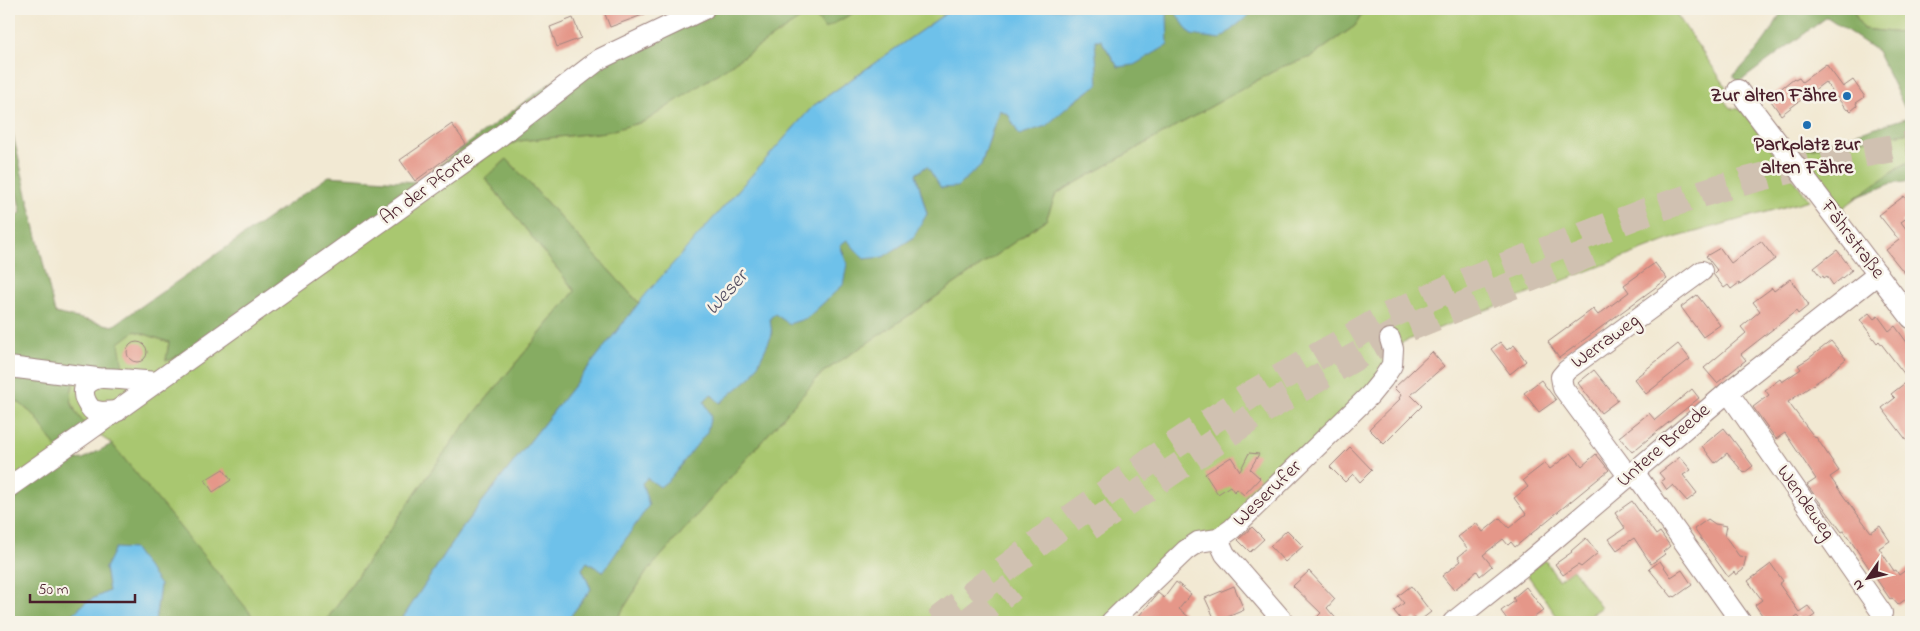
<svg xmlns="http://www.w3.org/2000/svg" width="1920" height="631" viewBox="0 0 1920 631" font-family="'Indie Flower',sans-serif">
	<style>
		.green { fill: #a9c76f; stroke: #7a734d }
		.forest { fill: #86ac62; stroke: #686646 }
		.water { fill: #6ec1ea; stroke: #5c708a }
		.building { fill: #e59789 }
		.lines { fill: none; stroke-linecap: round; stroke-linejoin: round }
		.highway-tunnel { stroke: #d0c1b1; stroke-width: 28; stroke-dasharray: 28 14; stroke-linecap: butt }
		.minor-casing { stroke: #9e847f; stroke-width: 22 }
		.minor { stroke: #fff; stroke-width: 20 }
		.poi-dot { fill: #1f6fb2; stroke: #f7f3e8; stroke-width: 2 }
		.labels { text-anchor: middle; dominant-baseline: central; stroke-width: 5; stroke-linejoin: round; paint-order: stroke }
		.poi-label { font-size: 20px; font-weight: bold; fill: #4a1f2b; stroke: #f7f3e8; text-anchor: end }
		.street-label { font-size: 20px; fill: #4a1f2b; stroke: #f7f3e8 }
		.water-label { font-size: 21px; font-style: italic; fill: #555064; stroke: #f7f3e8 }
	</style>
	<rect width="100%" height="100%" fill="#f7f3e8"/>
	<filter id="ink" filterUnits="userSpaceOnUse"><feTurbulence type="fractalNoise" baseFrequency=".02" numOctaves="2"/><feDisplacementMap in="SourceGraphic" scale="10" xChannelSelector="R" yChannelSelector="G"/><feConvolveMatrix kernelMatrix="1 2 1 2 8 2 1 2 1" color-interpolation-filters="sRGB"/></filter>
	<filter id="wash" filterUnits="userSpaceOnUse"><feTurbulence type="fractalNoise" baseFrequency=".0096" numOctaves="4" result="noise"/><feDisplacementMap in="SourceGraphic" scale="20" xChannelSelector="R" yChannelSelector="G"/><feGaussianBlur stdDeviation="1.12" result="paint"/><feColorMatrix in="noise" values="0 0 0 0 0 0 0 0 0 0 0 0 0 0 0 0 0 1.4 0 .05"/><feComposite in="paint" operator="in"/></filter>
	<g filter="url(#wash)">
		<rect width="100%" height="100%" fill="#f2e9d3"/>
		<g class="green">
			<polygon points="860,9 952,9 813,106 639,303 507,159 485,178 575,291 456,436 325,622 257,622 112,444 97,434 9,496 9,394 36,417 56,447 77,415 70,397 78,367 135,331 169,342 166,360 499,149 519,141 606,132 645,121 812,10 825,28"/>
			<polygon points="1365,9 1673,9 1725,85 1726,90 1723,99 1730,108 1739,109 1743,111 1809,200 1674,238 1403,342 1372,390 1221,539 1191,545 1116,622 615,622 646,573 822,373 920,308 1046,220 1056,194 1281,67 1311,57 1355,26"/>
			<polygon points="1852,9 1911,9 1911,34 1863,29"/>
			<polygon points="1911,132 1911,161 1899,167 1843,208 1801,150"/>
			<polygon points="1545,560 1558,580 1573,569 1601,608 1580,622 1561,622 1526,573"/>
		</g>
		<g class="forest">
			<path d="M686 9H860L825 29 812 11 646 121 606 132 519 141 499 149 171 360H166L169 342 135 331 119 343 123 368 78 367C70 395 65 403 87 426L56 448 36 417 9 394V218L21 213 9 158V118L55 313 113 326 329 176 416 182 591 53Z"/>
			<polygon points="1254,9 1365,9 1355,26 1311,57 1281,67 1056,194 1046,220 920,308 822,373 646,573 615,622 566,622 591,589 582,569 587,561 603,572 642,483 647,478 710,394 721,403 772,335 769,318 847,264 840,244 847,239 927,214 916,174 927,166 981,165 999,110 1008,114 1071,104 1098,84 1094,40 1101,40 1118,67 1166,13 1253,12"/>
			<path d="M1783 9H1852L1863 29 1911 34V132L1801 150 1909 117 1877 51 1827 17 1738 83 1733 76C1754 56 1770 35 1783 9Z"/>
			<polygon points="507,159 639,303 464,525 400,622 325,622 456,436 575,291 485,178"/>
			<polygon points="1911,161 1911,181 1890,184 1855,198 1899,167"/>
			<polygon points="112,444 248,610 257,622 155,622 160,585 105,568 109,591 86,602 64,622 9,622 9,496 68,453 73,460 83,459"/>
		</g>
		<g class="water">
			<polygon points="952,9 1254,9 1253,12 1220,39 1191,35 1175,12 1167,13 1168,45 1134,65 1118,67 1101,40 1095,40 1098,84 1071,104 1046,126 1019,135 1008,114 999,110 981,165 957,187 941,188 927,166 916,174 927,214 913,238 883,257 864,259 847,240 840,245 847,264 843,285 807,318 789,324 775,314 770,318 772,335 753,375 720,403 711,394 704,401 711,416 707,432 670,479 660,487 647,478 642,483 649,505 603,572 587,562 582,569 591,589 566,622 400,622 464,525 646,294 813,106"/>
			<polygon points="115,548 134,549 160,585 155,622 64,622 86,602 109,591 105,568"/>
		</g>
		<g id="blocks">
			<g class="building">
				<polygon points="603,9 656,9 656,10 610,27"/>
				<polygon points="573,18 581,38 557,47 550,27"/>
				<polygon points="1826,64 1843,87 1853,80 1865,97 1856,103 1857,106 1851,111 1849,109 1847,110 1825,82 1781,115 1769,98 1794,78 1795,80 1799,78 1802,82"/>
				<polygon points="452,124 466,144 415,181 400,160"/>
				<polygon points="1904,196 1911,205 1911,215 1901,222 1909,233 1911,231 1911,281 1886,250 1899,240 1879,215"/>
				<polygon points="1761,241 1775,259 1740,285 1739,283 1731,289 1728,285 1724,288 1713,274 1717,270 1706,256 1720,248 1731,263"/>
				<polygon points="1837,250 1852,270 1833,285 1827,276 1824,278 1823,276 1821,277 1814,268"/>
				<polygon points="1655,263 1667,279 1559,358 1548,342 1593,309 1598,315 1629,292 1624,285"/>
				<polygon points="1790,279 1809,305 1798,314 1796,311 1741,354 1746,360 1717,383 1704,368 1746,333 1741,327 1760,311 1753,302 1772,288 1774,291"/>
				<polygon points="1697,295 1720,325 1703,337 1681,307"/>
				<polygon points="1869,313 1874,319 1878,316 1889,331 1895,326 1911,348 1911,446 1882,408 1895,398 1891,394 1909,380 1879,341 1877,343 1860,320"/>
				<polygon points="1831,341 1846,359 1827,375 1788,402 1815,438 1816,437 1839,471 1830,477 1845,498 1871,532 1880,526 1890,541 1879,548 1894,571 1896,570 1899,575 1911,566 1911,595 1898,605 1892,598 1890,599 1844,531 1842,532 1807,485 1816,479 1785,433 1776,439 1753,407 1769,395 1765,390 1780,379 1782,382 1801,369 1798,365 1808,359"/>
				<polygon points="1500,342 1507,350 1514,345 1526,361 1510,374 1491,349"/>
				<circle cx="137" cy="352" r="10"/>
				<polygon points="1678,344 1690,359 1646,394 1634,379"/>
				<polygon points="1432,352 1444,366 1411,395 1422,406 1384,444 1369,429 1400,399 1399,398 1401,395 1394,388"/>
				<polygon points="1594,370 1618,400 1601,413 1578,383"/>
				<polygon points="1541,380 1556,400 1539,412 1524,393"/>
				<polygon points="1692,389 1699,398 1632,452 1619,437 1649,413 1655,420"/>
				<polygon points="1724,428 1753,466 1744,473 1727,453 1715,463 1702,446"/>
				<polygon points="1350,447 1372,470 1360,482 1353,474 1345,482 1330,467"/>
				<polygon points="1249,453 1259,454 1250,469 1260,478 1244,495 1237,489 1234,492 1230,486 1218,494 1205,474 1231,457 1240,471"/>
				<polygon points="1571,453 1582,466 1596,454 1609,470 1515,547 1511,542 1508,545 1503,539 1483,555 1492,566 1480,576 1477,571 1454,590 1442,576 1461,561 1458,557 1468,549 1458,537 1476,523 1483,532 1500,518 1509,528 1526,514 1514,498 1528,487 1523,480 1545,463 1550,469"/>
				<polygon points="1680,457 1691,470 1683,475 1697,493 1687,501 1673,485 1667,490 1661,481 1664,479 1659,473"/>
				<polygon points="223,469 231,480 213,492 205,480"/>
				<polygon points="1632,501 1656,535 1660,532 1670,546 1663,552 1665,554 1651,564 1634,538 1617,550 1609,539 1625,528 1615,513"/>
				<polygon points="1708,519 1715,524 1727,526 1725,536 1739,556 1746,557 1743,570 1736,575 1734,572 1728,577 1694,529"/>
				<polygon points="1252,527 1264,539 1250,552 1238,540"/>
				<polygon points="1287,530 1303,546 1285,562 1270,546"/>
				<polygon points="1586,538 1598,553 1581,567 1578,565 1563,575 1555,564 1572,552 1571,551"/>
				<polygon points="1660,561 1671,577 1682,570 1692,585 1675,597 1674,596 1672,597 1649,569"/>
				<polygon points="1771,564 1783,581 1779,584 1799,612 1808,606 1815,615 1805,622 1803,622 1798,616 1789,622 1767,622 1755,605 1762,600 1748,581"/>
				<polygon points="1309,571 1335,599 1327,608 1339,622 1312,622 1321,613 1293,586"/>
				<polygon points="1176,582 1191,594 1179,609 1195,622 1134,622 1158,593 1164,598"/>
				<polygon points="1234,586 1244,610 1216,622 1205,598"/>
				<polygon points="1411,586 1431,612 1418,622 1415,618 1409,622 1403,622 1394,611 1404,603 1398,596"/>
				<polygon points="1526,587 1544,610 1528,622 1509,622 1501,611 1515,601 1513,598"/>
			</g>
		</g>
	</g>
	<g filter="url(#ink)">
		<use href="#blocks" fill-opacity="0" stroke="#9e847f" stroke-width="1"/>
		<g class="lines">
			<g class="highway-tunnel">
				<polyline points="1089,527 1263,410 1398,332 1601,249"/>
				<polyline points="937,622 1059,527 1149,462 1252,394 1388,316 1459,284 1643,213 1719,188 1832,159 1911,145"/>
				<polyline points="968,622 1012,587"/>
			</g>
			<defs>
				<g id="minor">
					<polyline points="1738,90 1911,318"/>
					<polyline points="9,367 97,378"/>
					<polyline points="1728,392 1882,613"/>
					<path d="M118 411 102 412 92 410C83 400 78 385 96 379 103 376 147 382 157 382"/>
					<polyline points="1634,472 1741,622"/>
					<polyline points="1629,477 1563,388 1561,377 1567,370 1702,271"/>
					<polyline points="9,487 87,432 495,140 600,59 704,9"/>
					<polyline points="1218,539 1225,554 1284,622"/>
					<polyline points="1111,622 1186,550 1198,542 1218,539 1232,529 1370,395 1383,379 1392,365 1393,349 1390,339"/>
					<polyline points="1453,622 1528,562 1728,392 1878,274"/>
				</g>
			</defs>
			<use href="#minor" class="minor-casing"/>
			<use href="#minor" class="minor"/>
		</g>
	</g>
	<g class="poi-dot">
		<circle cx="1847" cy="96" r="5"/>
		<circle cx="1807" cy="125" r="5"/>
	</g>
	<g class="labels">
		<g class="poi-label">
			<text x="1837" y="96">Zur alten Fähre</text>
			<text x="1807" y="145" text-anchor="middle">Parkplatz zur<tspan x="1807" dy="23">alten Fähre</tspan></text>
		</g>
		<g class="street-label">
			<text transform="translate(427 189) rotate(-36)">An der Pforte</text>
			<text transform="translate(1852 240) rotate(53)">Fährstraße</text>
			<text transform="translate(1606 342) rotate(-36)">Werraweg</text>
			<text transform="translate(1664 446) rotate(-41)">Untere Breede</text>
			<text transform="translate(1268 494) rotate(-44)">Weserufer</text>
			<text transform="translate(1805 503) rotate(55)">Wendeweg</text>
		</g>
		<g class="water-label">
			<text transform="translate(727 293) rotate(-48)">Weser</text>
		</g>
	</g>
	<rect width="1920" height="631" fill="none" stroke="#f7f3e8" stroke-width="30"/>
	<g transform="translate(1868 578) rotate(236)" stroke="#f7f3e8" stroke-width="4" paint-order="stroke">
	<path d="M0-4L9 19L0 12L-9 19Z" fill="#4a1f2b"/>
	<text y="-8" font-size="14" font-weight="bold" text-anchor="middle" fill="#4a1f2b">N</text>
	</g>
	<path d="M30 594v8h105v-8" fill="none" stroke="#4a1f2b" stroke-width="2.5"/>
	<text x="38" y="594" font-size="15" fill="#4a1f2b" stroke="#f7f3e8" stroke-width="4" paint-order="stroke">50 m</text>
</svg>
